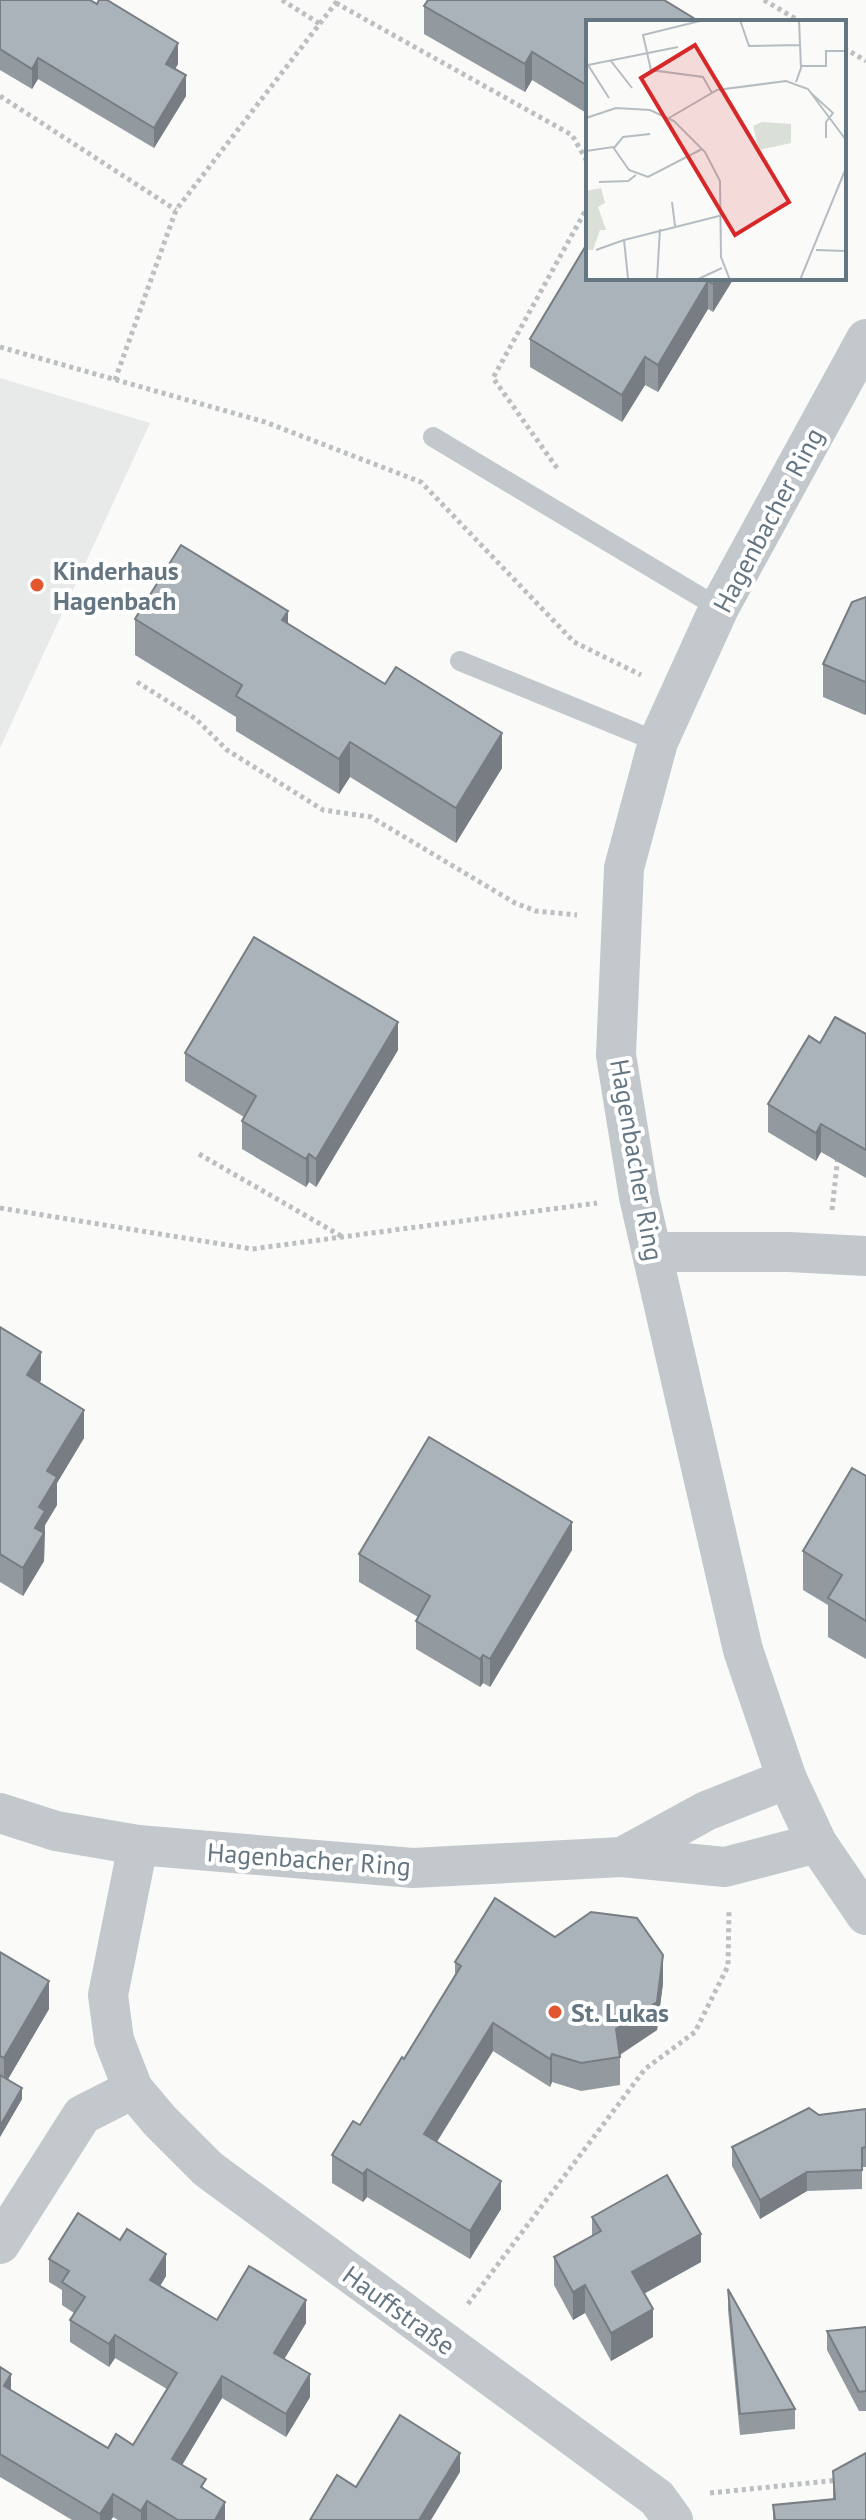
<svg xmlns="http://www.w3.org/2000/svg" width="866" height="2520" viewBox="0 0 866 2520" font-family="'PT Sans',sans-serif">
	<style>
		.built { fill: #e8e9e9 }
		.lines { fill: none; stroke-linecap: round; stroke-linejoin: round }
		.path { stroke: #bbbfc2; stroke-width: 5; stroke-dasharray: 4 4; stroke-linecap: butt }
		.service { stroke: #c3c8cc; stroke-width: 20 }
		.minor { stroke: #c3c8cc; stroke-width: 40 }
		.wall { fill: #929a9f }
		.shaded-wall { fill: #777d82 }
		.building { fill: #aab3b9; stroke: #777d82; stroke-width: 2 }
		.poi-dot { fill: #e4572e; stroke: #fff; stroke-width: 3 }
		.labels { text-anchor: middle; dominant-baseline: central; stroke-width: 8; stroke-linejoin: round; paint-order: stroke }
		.street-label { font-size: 26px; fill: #657683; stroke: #fff }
		.poi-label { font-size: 26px; font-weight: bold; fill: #657683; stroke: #fff; text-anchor: start }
		.inset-road { fill: none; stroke: #b5bdc2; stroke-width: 2 }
		.view { fill: #d62828; fill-opacity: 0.15; stroke: #d62828; stroke-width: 4 }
		.inset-edge { fill: none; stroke: #657683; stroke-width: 4 }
	</style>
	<rect width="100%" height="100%" fill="#fafaf8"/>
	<polygon class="built" points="0,378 150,423 0,748"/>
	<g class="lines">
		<g class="path">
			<polyline points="282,0 320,24"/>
			<polyline points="764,0 801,22"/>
			<polyline points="336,3 572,135 588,163"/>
			<polyline points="844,48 866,61"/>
			<polyline points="0,96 176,210"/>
			<polyline points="0,347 265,422 421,482 574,642 641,675"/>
			<polyline points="115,380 176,210 338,0"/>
			<polyline points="557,468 493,378 588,206"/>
			<polyline points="137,682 196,719 227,750 323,810 371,817 515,903 536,911 577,915"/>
			<polyline points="199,1154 341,1236"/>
			<polyline points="0,1208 252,1249 597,1203"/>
			<polyline points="832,1210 838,1156"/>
			<polyline points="468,2304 645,2069 695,2032 728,1966 729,1911"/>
			<polyline points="710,2493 839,2480"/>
		</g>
		<g class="service">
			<polyline points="433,437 719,608"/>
			<polyline points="460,661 658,742"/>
		</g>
		<g class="minor">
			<polyline points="866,339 719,608 658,742 624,868 616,1055 639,1197 743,1650 787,1779 817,1843 866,1915"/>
			<polyline points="653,1252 789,1252 866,1256"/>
			<polyline points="0,1813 56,1831 138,1845 413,1868 622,1857 725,1867 817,1843"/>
			<polyline points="138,1845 108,1995 114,2040 133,2089 160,2121 208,2169 657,2498 673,2520"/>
			<polyline points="622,1857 706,1811 787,1779"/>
			<polyline points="0,2244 82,2115 133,2089"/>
		</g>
	</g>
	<g class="wall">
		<polygon points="0,0 178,64 175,69 186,96 154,148 38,79 32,89 0,70"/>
		<polygon points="424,6 588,22 588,114 532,80 525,92 424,34"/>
		<polygon points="588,242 734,278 713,312 708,309 658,392 645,385 622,422 530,367 530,339"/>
		<polygon points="866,597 865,715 823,697 823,664"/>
		<polygon points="135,619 288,624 502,768 456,843 350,777 339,794 236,731 236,717 135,655"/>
		<polygon points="866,1034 866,1178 821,1152 816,1161 768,1132 768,1104 820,1043"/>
		<polygon points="398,1050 316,1187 309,1182 306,1187 242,1149 242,1121 244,1117 185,1081 185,1053"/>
		<polygon points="0,1327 41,1380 40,1382 84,1438 57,1483 57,1505 45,1525 44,1561 23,1596 0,1582"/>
		<polygon points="866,1476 866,1659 828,1637 828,1605 803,1590 803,1551"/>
		<polygon points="572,1550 490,1687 483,1683 480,1687 416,1649 416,1621 418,1617 359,1582 359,1554"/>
		<polygon points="555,1937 663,1983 657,2030 620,2055 620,2085 581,2091 552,2082 550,2087 493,2051 437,2142 501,2209 470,2259 367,2197 363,2202 332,2183 332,2155 360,2125 404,2059 455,1976 455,1962"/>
		<polygon points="0,1952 49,2009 8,2079 22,2099 0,2137"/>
		<polygon points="866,2109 866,2167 862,2167 862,2189 807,2191 760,2219 732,2166 732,2147 819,2115"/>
		<polygon points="592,2217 701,2262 644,2294 653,2337 611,2361 585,2313 573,2320 554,2285 554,2257 592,2236"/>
		<polygon points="49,2259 166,2276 160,2286 217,2320 306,2323 284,2359 310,2397 286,2437 222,2398 182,2465 206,2490 225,2520 118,2520 113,2517 111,2520 72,2520 0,2477 0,2367 11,2390 108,2448 133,2445 167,2389 115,2358 109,2367 70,2342 70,2320 74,2313 62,2305 62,2290 49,2282"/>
		<polygon points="728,2289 795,2409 795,2429 740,2435 728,2310"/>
		<polygon points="866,2327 866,2411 859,2411 827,2350 827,2331"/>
		<polygon points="833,2471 866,2520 773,2520 773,2505 833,2500"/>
	</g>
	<g class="shaded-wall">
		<polygon points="178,43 178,64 166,84 166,64"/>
		<polygon points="532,52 532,80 525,92 525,64"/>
		<polygon points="38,58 38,79 32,89 32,69"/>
		<polygon points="186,75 186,96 154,148 154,128"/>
		<polygon points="717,278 734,278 713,312 713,284"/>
		<polygon points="708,281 708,309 658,392 658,365"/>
		<polygon points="645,357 645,385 622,422 622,395"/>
		<polygon points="288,611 288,646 282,620"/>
		<polygon points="866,680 866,714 865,715 865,682"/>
		<polygon points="502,733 502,768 456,843 456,808"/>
		<polygon points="350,742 350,777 339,794 339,759"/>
		<polygon points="398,1022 398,1050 316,1187 316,1159"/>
		<polygon points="821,1124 821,1152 816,1161 816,1133"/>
		<polygon points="309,1154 309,1182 306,1187 306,1159"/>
		<polygon points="41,1352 41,1380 27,1403 27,1375"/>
		<polygon points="84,1410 84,1438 57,1483 57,1505 45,1525 44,1561 23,1596 23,1568 35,1528 47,1471"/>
		<polygon points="572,1522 572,1550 490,1687 490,1659"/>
		<polygon points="483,1655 483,1683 480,1687 480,1659"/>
		<polygon points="663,1955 663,1983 657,2030 616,2057 616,2029"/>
		<polygon points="49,1981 49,2009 4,2086 4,2058"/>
		<polygon points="493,2023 493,2051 424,2162 424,2134"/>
		<polygon points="552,2054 552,2082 550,2087 550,2059"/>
		<polygon points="22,2088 22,2099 0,2137 0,2126"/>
		<polygon points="367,2169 367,2197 363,2202 363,2174"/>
		<polygon points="807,2172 807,2191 760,2219 760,2200"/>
		<polygon points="501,2181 501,2209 470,2259 470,2231"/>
		<polygon points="701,2234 701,2262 632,2300 632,2272"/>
		<polygon points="166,2254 166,2276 150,2303 150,2280"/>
		<polygon points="585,2285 585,2313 573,2320 573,2292"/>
		<polygon points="306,2300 306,2323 274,2376 274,2353"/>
		<polygon points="653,2309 653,2337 611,2361 611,2333"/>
		<polygon points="115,2335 115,2358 109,2367 109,2344"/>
		<polygon points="11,2374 11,2397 4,2386"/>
		<polygon points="310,2374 310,2397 286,2437 286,2414"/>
		<polygon points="222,2376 222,2398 172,2482 172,2459"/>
		<polygon points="460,2453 460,2472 431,2520 419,2520"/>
		<polygon points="113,2494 113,2517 111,2520 100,2520 100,2514"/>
		<polygon points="147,2501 147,2520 141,2520 141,2511"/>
		<polygon points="225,2502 225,2520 215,2520"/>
	</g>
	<g class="building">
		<polygon points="0,0 90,0 97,4 99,0 107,0 178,43 166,64 186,75 154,128 38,58 32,69 0,49"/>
		<polygon points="428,0 664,0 700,22 588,22 588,86 532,52 525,64 424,6"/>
		<polygon points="588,242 588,278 717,278 713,284 708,281 658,365 645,357 622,395 530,339"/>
		<polygon points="181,545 288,611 282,620 385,684 396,667 502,733 456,808 350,742 339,759 236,696 242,685 135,619"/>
		<polygon points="866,597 866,680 865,682 823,664 852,602"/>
		<polygon points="254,937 398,1022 316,1159 309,1154 306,1159 242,1121 256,1096 185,1053"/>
		<polygon points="835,1017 866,1034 866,1150 821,1124 816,1133 768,1104 809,1036 820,1043"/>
		<polygon points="0,1327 41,1352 27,1375 84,1410 47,1471 57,1477 39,1507 45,1511 35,1528 44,1533 23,1568 0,1554"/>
		<polygon points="429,1437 572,1522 490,1659 483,1655 480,1659 416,1621 430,1596 359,1554"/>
		<polygon points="852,1468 866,1476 866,1621 828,1598 842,1575 803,1551"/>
		<polygon points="495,1898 555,1937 591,1912 637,1918 663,1955 657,2002 616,2029 620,2057 581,2063 552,2054 550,2059 493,2023 424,2134 501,2181 470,2231 367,2169 363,2174 332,2155 353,2121 360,2125 402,2057 404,2059 461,1966 455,1962"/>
		<polygon points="0,1952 49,1981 4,2058 0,2056"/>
		<polygon points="0,2075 22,2088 0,2126"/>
		<polygon points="809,2108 819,2115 866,2109 866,2147 862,2148 862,2170 807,2172 760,2200 732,2147"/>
		<polygon points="667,2175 701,2234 632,2272 653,2309 611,2333 585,2285 573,2292 554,2257 601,2231 592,2217"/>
		<polygon points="78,2213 120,2240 127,2229 166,2254 150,2280 217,2320 249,2266 306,2300 274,2353 310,2374 286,2414 222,2376 172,2459 206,2479 201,2487 225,2502 215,2520 178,2520 147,2501 141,2511 113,2494 100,2514 0,2454 0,2367 11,2374 4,2386 108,2448 116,2434 133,2445 177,2373 115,2335 109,2344 70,2320 85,2297 62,2282 69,2271 49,2259"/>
		<polygon points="728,2289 795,2409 740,2414"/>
		<polygon points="866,2327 866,2391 859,2392 827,2331"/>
		<polygon points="400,2415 460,2453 419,2520 310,2520 337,2475 356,2487"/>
		<polygon points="866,2453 866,2520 775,2520 773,2505 835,2499 833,2471"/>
	</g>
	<g class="poi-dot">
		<circle cx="37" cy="585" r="8"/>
		<circle cx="555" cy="2012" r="8"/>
	</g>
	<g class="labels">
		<g class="street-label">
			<text transform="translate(768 520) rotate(-62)">Hagenbacher Ring</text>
			<text transform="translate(637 1160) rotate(80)">Hagenbacher Ring</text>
			<text transform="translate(309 1859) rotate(4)">Hagenbacher Ring</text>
			<text transform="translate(399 2310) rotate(36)">Hauffstraße</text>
		</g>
		<g class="poi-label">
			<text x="53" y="570">Kinderhaus<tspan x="53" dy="30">Hagenbach</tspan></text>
			<text x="571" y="2012">St. Lukas</text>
		</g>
	</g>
	<g transform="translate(586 20)">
		<rect width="260" height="260" fill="#fafaf8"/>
		<path d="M176 102 205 104V123L173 130 167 106ZM15 168 19 183 12 187 20 210H14L7 230H0V171Z" fill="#dadfd7"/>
		<path class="inset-road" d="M118 0 57 15 65 50 117 57 126 73M154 0 163 26 214 25M25 41 46 68M2 45 92 27M2 45 23 78M215 46H240V31H260M210 62 215 48 213 0M225 73 247 93 240 102V118M0 98 30 88 64 90 88 101 119 132 134 161 135 237 144 260M83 98 131 70 200 61 222 69 260 120M28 128 37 117 64 114M0 131 27 127 43 150 62 157 116 129M13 162 42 161 50 155M86 182 89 206M10 230 38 220M230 230 260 231M42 258 38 220 137 195M71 260 74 209M110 260 136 248M214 260 260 148"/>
		<path class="view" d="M109 25 203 182 149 215 55 58Z"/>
		<rect width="260" height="260" class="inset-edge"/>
	</g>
</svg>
